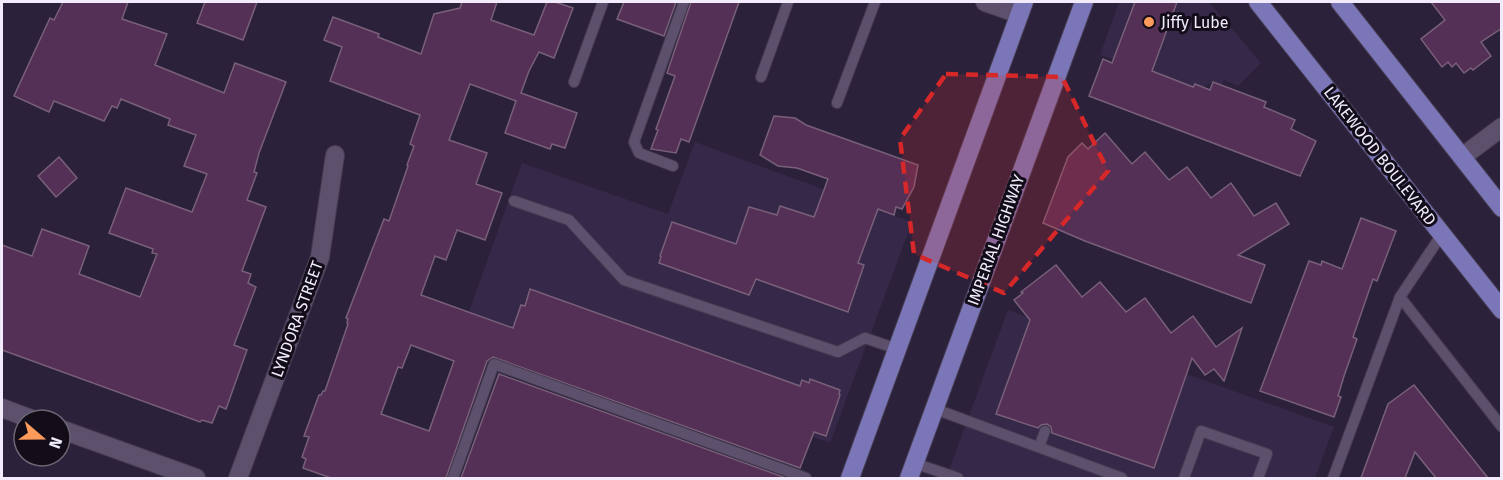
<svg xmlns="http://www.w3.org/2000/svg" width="1503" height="480" viewBox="0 0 1503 480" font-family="'Fira Sans',sans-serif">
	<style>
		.built { fill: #362848 }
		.building { fill: #542f56; stroke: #796079; stroke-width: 1.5; fill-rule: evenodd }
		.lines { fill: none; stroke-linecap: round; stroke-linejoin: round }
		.lane-casing { stroke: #453c51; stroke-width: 12 }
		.street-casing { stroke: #453c51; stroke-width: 20 }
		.primary-casing { stroke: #453c51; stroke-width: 20 }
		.lane { stroke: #5d506d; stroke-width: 10 }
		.street { stroke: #5d506d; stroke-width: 18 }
		.primary { stroke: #7b76b7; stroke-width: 18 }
		.marked { fill: #d62828; fill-opacity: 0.2; stroke: #d62828; stroke-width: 4.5; stroke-dasharray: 12 8; stroke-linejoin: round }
		.poi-dot { fill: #ff9b5a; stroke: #120d19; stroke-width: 2 }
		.labels { text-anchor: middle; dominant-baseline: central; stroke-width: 6; stroke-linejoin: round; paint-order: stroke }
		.poi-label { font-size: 16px; fill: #f1ebfc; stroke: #120d19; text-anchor: start }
		.street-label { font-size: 16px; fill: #f1ebfc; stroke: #120d19 }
	</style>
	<rect width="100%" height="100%" fill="#2c213b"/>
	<g class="built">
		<polygon points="1119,2 1209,2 1261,63 1238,86 1224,80 1222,85 1213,82 1204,87 1195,84 1193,87 1100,55"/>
		<polygon points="695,142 912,222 830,443 469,312 522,163 668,214"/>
		<polygon points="1008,310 1334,427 1315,478 946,478"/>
	</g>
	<g class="building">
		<polygon points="63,2 128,2 122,19 167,34 155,65 224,93 235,63 286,82 259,153 254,172 257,173 247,200 266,207 242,271 251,274 248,283 256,287 234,345 247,350 226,409 219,406 212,423 202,420 200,422 2,350 2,245 32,256 42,229 89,246 79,274 140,297 157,254 152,253 153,249 109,233 126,188 192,212 207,174 184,166 196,135 168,125 170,119 121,99 117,108 112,106 104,121 54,101 49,112 14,96 50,18 54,20"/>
		<polygon points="205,2 257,2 243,40 197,23"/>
		<path d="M462 2H497L491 20 534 35 547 2H555L573 8 554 58 539 52 529 71 521 93 577 113 565 148 552 144 550 149 505 133 516 101 470 84 449 140 487 153 476 184 502 193 485 240 457 230 446 260 435 256 421 295 513 328 521 305 525 306 530 289 800 386 802 380 809 383 810 379 840 390 839 394 840 395 826 436 814 432 800 468 493 357 487 361 446 478H331L303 468 306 459 302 457 309 437 304 436 319 395H321L323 391H325L348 324 347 323 348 319 346 318 384 219 389 221 408 166 407 165 414 146 410 144 420 115 330 81 342 47 324 40 333 17 379 34 378 37 421 54 434 14 460 8ZM411 345 454 361 429 431 381 414 398 367 402 368Z"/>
		<polygon points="624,2 676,2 664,36 617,19"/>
		<polygon points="691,2 739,2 689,142 681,139 676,153 651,149 658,130 656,129 675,76 667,73"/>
		<polygon points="1135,2 1177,2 1152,71 1193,87 1195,84 1210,90 1213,82 1266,102 1264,107 1295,120 1291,129 1316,141 1300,176 1089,96 1103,59 1112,63"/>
		<polygon points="1431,2 1502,2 1502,28 1481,42 1491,56 1473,70 1471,68 1464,73 1456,63 1452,67 1448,62 1442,67 1421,39 1445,20"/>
		<polygon points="774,116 795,118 806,125 918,165 914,187 902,209 896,207 894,215 878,209 858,263 864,265 848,312 756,279 749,295 659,263 661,257 660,256 672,222 736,244 749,207 777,215 780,206 814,217 828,179 797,168 778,166 760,155"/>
		<polygon points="1105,133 1132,164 1145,152 1169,180 1187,167 1211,198 1231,183 1254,216 1276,203 1289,224 1238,255 1265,265 1251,303 1085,241 1043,223 1068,157 1082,143 1088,149"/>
		<polygon points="59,157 77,178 56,197 38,176"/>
		<polygon points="1361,218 1396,231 1377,281 1373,279 1353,337 1357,339 1344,376 1338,396 1341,397 1334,417 1260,391 1309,261 1321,265 1322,261 1342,269"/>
		<polygon points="1056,265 1082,297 1100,282 1126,312 1145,298 1171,333 1193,316 1216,347 1242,328 1224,381 1214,369 1205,375 1192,358 1154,468 1052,433 1051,427 1047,424 1041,425 1038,428 996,414 1030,320 1014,300 1023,293 1021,292"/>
		<polygon points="499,374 786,478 461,478"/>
		<polygon points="1414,385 1488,478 1436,478 1415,452 1405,478 1361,478 1388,404"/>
	</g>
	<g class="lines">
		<defs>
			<g id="lane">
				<polyline points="761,77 788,2"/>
				<polyline points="574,82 603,2"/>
				<polyline points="837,103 875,2"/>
				<polyline points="673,166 639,153 634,142 684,2"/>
				<polyline points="514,201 569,220 624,280 838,352 865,338 897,349"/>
				<polyline points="1400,297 1502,427"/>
				<polyline points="935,409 1122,478"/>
				<polyline points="1039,447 1045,431"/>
				<polyline points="914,463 958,478"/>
				<polyline points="453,478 494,364 806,478"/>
				<polyline points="1184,478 1201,431 1267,454 1258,478"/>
				<polyline points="1333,478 1400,297 1442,234"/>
			</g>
			<g id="street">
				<polyline points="985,2 1019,14"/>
				<polyline points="1462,157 1502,127"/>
				<polyline points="2,408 34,420"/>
				<polyline points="60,429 196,478"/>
				<polyline points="238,478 320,257 335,155"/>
			</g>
			<g id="primary">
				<polyline points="1258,2 1502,310"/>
				<polyline points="1340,2 1502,208"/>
				<polyline points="850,478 1024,2"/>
				<polyline points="909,478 1084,2"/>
			</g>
		</defs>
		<use href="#lane" class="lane-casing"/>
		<use href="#street" class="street-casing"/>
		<use href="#primary" class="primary-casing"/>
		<use href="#lane" class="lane"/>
		<use href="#street" class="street"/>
		<use href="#primary" class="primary"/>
	</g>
	<path class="marked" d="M946 74 1062 77 1108 171 1004 293 914 254 900 139Z"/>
	<circle class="poi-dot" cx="1149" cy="22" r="6"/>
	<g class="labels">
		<g class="poi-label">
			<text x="1161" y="22">Jiffy Lube</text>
		</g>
		<g class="street-label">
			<text transform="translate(1380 156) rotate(52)">LAKEWOOD BOULEVARD</text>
			<text transform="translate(996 240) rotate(-70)">IMPERIAL HIGHWAY</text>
			<text transform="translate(297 319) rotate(-70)">LYNDORA STREET</text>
		</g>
	</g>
	<rect width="1503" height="480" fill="none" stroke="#f1ebfc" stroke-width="6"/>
	<g transform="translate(42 438) rotate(110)"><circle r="28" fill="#120d19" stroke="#6b6674" stroke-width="1.5"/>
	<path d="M0-4.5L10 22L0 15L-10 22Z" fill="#ff9b5a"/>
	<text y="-9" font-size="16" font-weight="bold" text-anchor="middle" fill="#f1ebfc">N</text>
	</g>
</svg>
